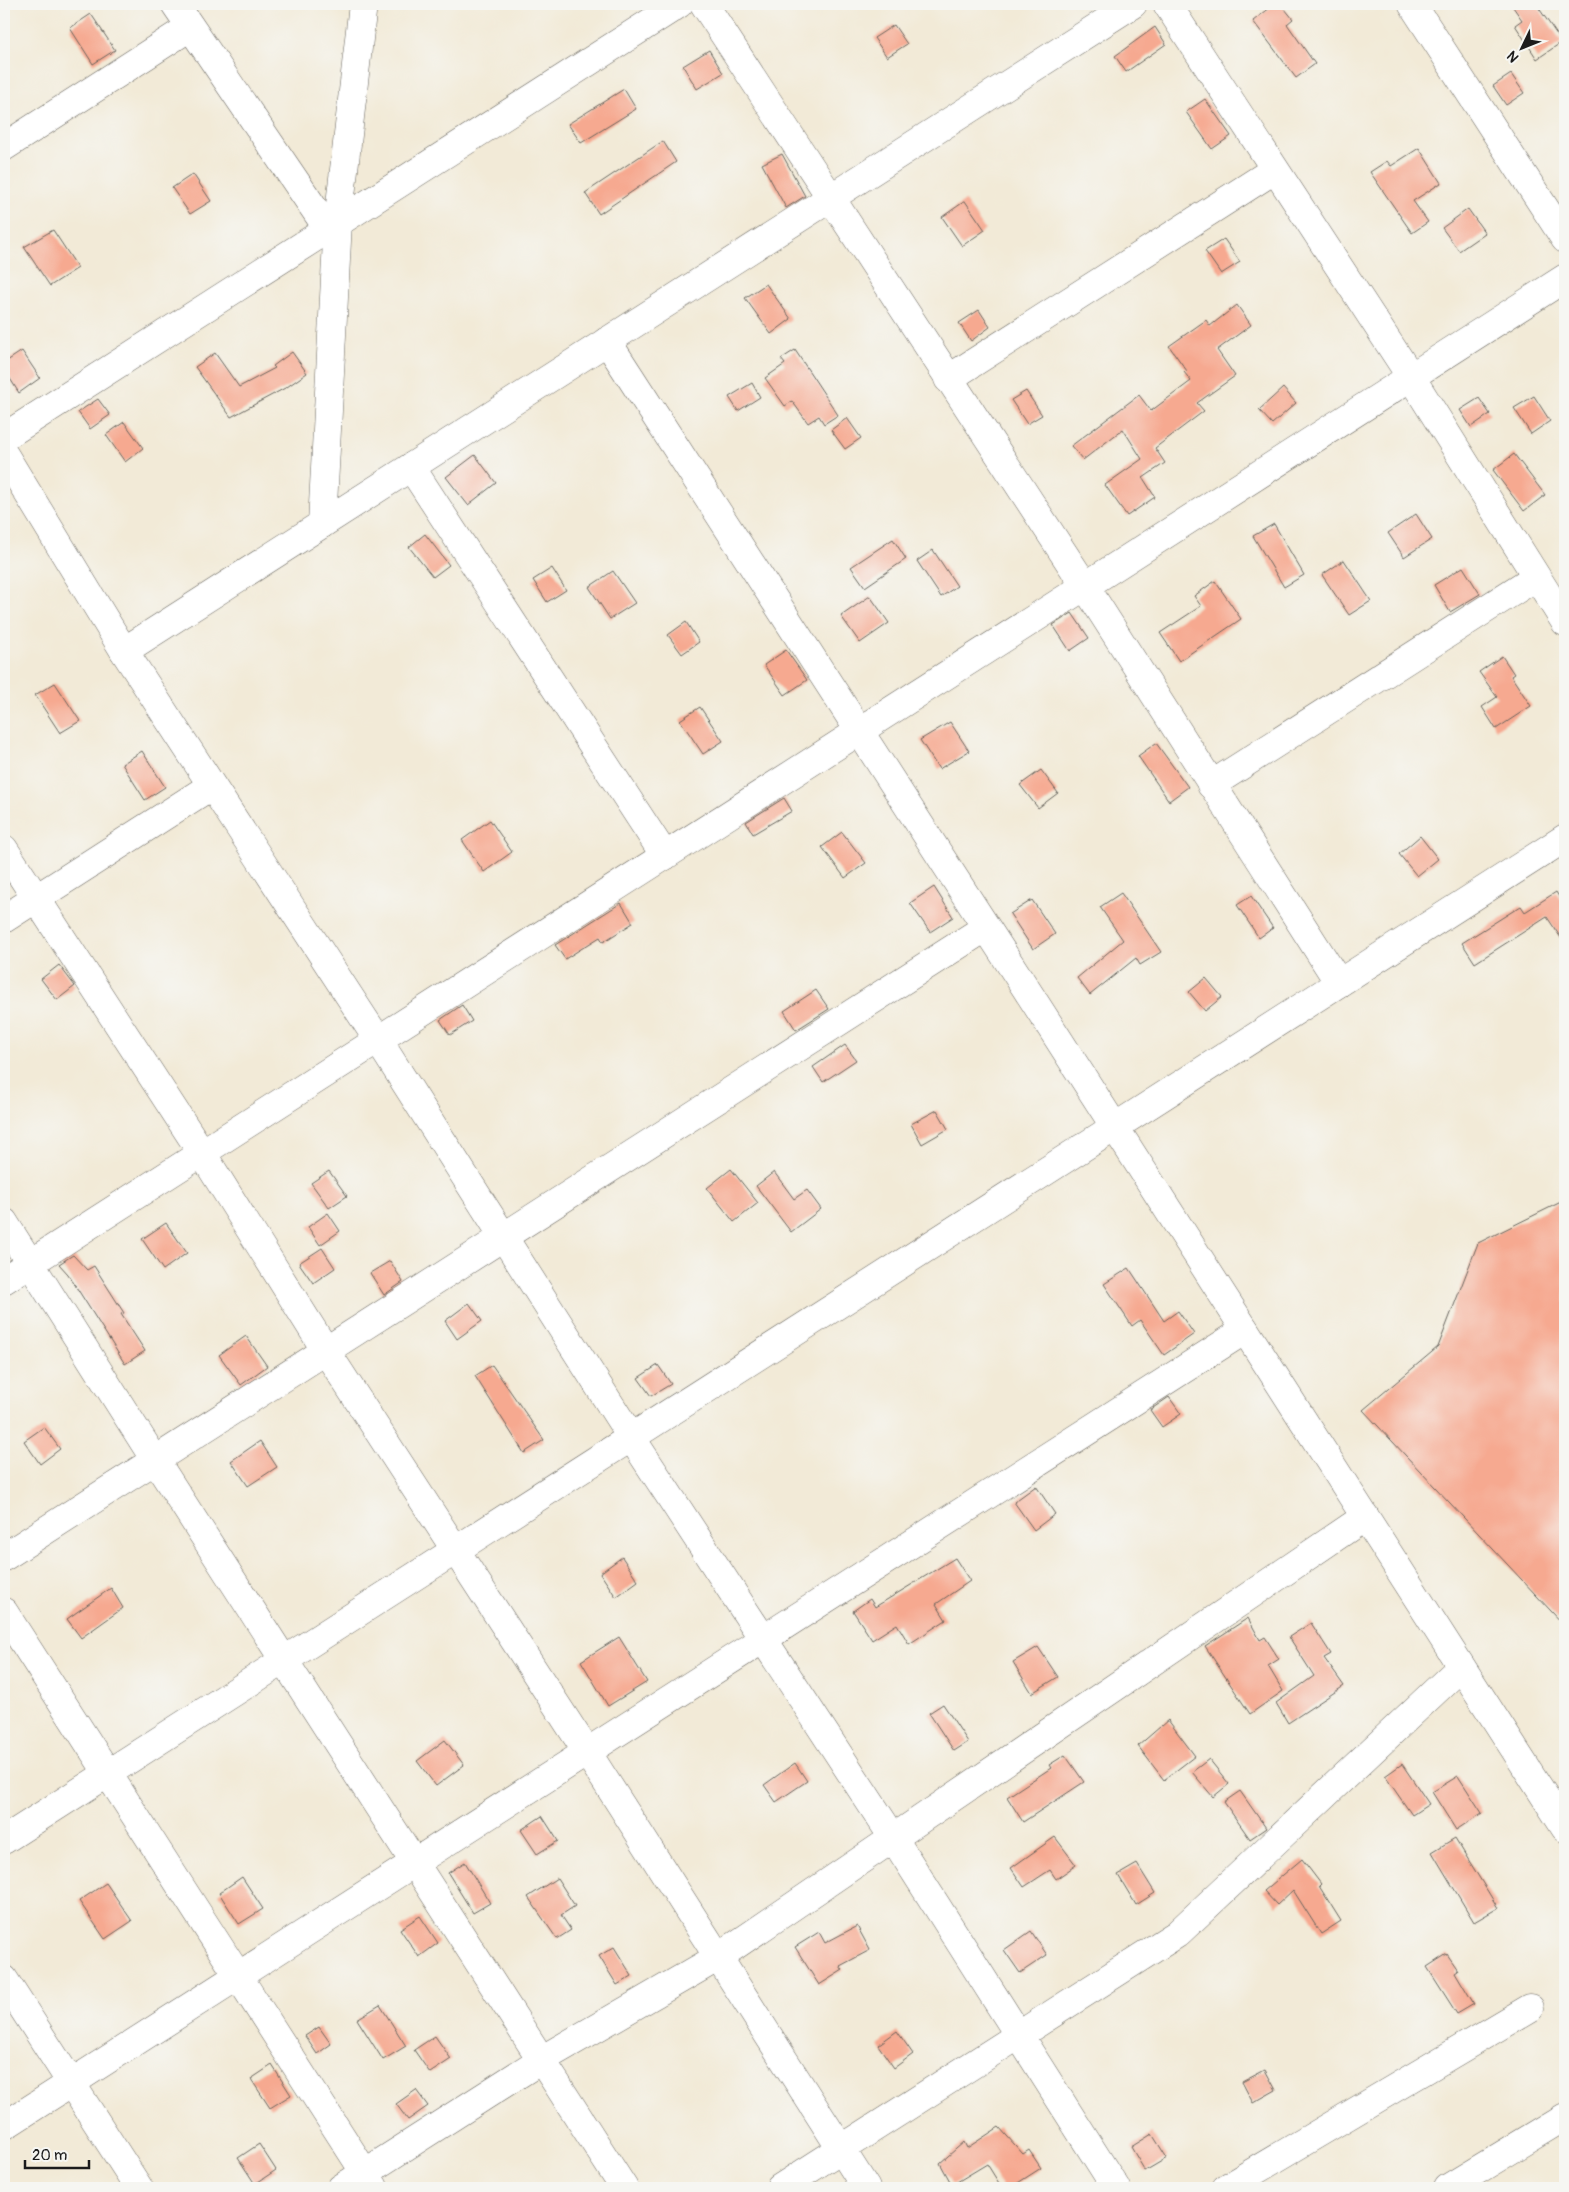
<svg xmlns="http://www.w3.org/2000/svg" width="1569" height="2192" viewBox="0 0 1569 2192" font-family="Pangolin,sans-serif">
	<style>
		.building { fill: #f6a990 }
		.lines { fill: none; stroke-linecap: round; stroke-linejoin: round }
		.minor-casing { stroke: #67645d; stroke-width: 29 }
		.minor { stroke: #fff; stroke-width: 28 }
	</style>
	<rect width="100%" height="100%" fill="#f6f6f2"/>
	<filter id="ink" filterUnits="userSpaceOnUse"><feTurbulence type="fractalNoise" baseFrequency=".02" numOctaves="2"/><feDisplacementMap in="SourceGraphic" scale="10" xChannelSelector="R" yChannelSelector="G"/><feConvolveMatrix kernelMatrix="1 2 1 2 8 2 1 2 1" color-interpolation-filters="sRGB"/></filter>
	<filter id="wash" filterUnits="userSpaceOnUse"><feTurbulence type="fractalNoise" baseFrequency=".0096" numOctaves="4" result="noise"/><feDisplacementMap in="SourceGraphic" scale="20" xChannelSelector="R" yChannelSelector="G"/><feGaussianBlur stdDeviation="1.12" result="paint"/><feColorMatrix in="noise" values="0 0 0 0 0 0 0 0 0 0 0 0 0 0 0 0 0 1.4 0 .05"/><feComposite in="paint" operator="in"/></filter>
	<g filter="url(#wash)">
		<rect width="100%" height="100%" fill="#f2ead7"/>
		<g id="blocks">
			<g class="building">
				<polygon points="1275,4 1281,4 1293,19 1287,24 1315,64 1296,78 1253,21"/>
				<polygon points="1511,4 1536,4 1562,42 1537,59 1515,25 1522,20"/>
				<polygon points="91,14 115,50 93,64 70,28"/>
				<polygon points="894,25 907,44 887,57 874,38"/>
				<polygon points="1155,27 1166,44 1126,72 1115,56"/>
				<polygon points="709,50 723,73 697,89 683,66"/>
				<polygon points="1511,74 1524,93 1506,105 1493,86"/>
				<polygon points="624,89 636,109 581,143 568,124"/>
				<polygon points="1205,99 1231,136 1212,149 1186,112"/>
				<polygon points="663,141 676,162 599,214 585,193"/>
				<polygon points="1419,148 1441,183 1413,201 1428,222 1412,233 1370,172 1387,161 1391,166"/>
				<polygon points="782,154 805,196 786,208 762,164"/>
				<polygon points="193,174 211,201 190,214 172,188"/>
				<polygon points="965,201 985,230 962,246 942,217"/>
				<polygon points="1468,209 1485,233 1459,251 1442,228"/>
				<polygon points="53,230 78,268 50,286 24,247"/>
				<polygon points="1224,239 1240,262 1221,274 1205,251"/>
				<polygon points="766,284 791,319 771,334 745,298"/>
				<polygon points="1237,305 1251,325 1217,350 1235,376 1197,403 1204,411 1155,448 1165,463 1143,478 1155,497 1127,516 1105,485 1142,459 1123,429 1083,460 1071,446 1139,395 1151,411 1191,381 1184,372 1187,371 1169,346 1206,320 1210,326"/>
				<polygon points="979,310 990,327 971,341 959,323"/>
				<polygon points="795,350 838,415 824,424 819,416 808,423 792,401 785,406 765,378 785,364 781,359"/>
				<polygon points="22,351 40,378 19,393 4,369 4,363"/>
				<polygon points="292,352 307,373 287,387 231,417 195,367 215,353 239,387 275,368 273,366"/>
				<polygon points="752,383 760,397 738,411 729,397"/>
				<polygon points="1283,388 1296,403 1272,424 1259,410"/>
				<polygon points="1026,391 1042,415 1027,424 1011,400"/>
				<polygon points="1534,396 1550,421 1531,434 1514,408"/>
				<polygon points="1479,398 1490,414 1471,427 1460,410"/>
				<polygon points="98,399 110,415 90,429 78,412"/>
				<polygon points="847,418 861,438 845,449 831,430"/>
				<polygon points="124,422 143,448 125,462 106,435"/>
				<polygon points="1514,454 1545,495 1524,511 1493,470"/>
				<polygon points="475,455 496,483 468,505 446,477"/>
				<polygon points="1416,514 1432,539 1404,557 1388,533"/>
				<polygon points="1274,524 1304,575 1284,587 1253,536"/>
				<polygon points="425,534 449,565 433,577 409,547"/>
				<polygon points="893,539 906,559 865,587 851,567"/>
				<polygon points="933,550 957,586 941,597 917,561"/>
				<polygon points="1344,560 1371,601 1349,615 1322,575"/>
				<polygon points="1463,567 1480,594 1450,612 1434,585"/>
				<polygon points="552,568 566,590 547,602 533,580"/>
				<polygon points="613,571 635,603 610,619 589,587"/>
				<polygon points="1215,581 1241,619 1179,661 1160,633 1201,606 1194,596"/>
				<polygon points="870,596 889,623 860,643 841,616"/>
				<polygon points="1072,613 1089,638 1070,651 1053,625"/>
				<polygon points="686,622 699,642 682,654 668,635"/>
				<polygon points="786,650 807,680 785,695 764,665"/>
				<polygon points="1502,656 1514,674 1511,676 1531,706 1496,729 1482,707 1497,697 1479,672"/>
				<polygon points="55,683 80,721 60,733 35,695"/>
				<polygon points="700,707 723,741 703,754 680,720"/>
				<polygon points="950,722 969,751 939,769 920,740"/>
				<polygon points="1156,743 1188,787 1169,801 1138,756"/>
				<polygon points="142,751 165,787 145,800 122,764"/>
				<polygon points="1041,770 1058,793 1038,808 1020,785"/>
				<polygon points="784,798 792,811 753,834 746,822"/>
				<polygon points="490,820 512,852 484,872 462,840"/>
				<polygon points="842,832 866,863 845,878 822,847"/>
				<polygon points="1420,836 1438,859 1417,876 1399,854"/>
				<polygon points="934,887 953,917 930,932 910,903"/>
				<polygon points="1556,892 1565,906 1565,944 1547,917 1475,963 1462,943 1521,906 1525,912"/>
				<polygon points="1121,893 1161,952 1140,965 1136,958 1090,995 1077,978 1123,940 1100,907"/>
				<polygon points="1251,896 1273,928 1259,938 1237,905"/>
				<polygon points="1032,900 1055,934 1033,949 1010,914"/>
				<polygon points="621,903 633,923 603,942 600,937 565,959 555,945"/>
				<polygon points="59,965 75,986 57,1000 41,979"/>
				<polygon points="1206,978 1222,997 1205,1011 1189,992"/>
				<polygon points="816,990 829,1009 796,1030 784,1011"/>
				<polygon points="462,1005 472,1021 450,1035 440,1020"/>
				<polygon points="845,1045 856,1060 823,1082 813,1067"/>
				<polygon points="937,1110 948,1129 922,1144 911,1124"/>
				<polygon points="731,1169 758,1203 734,1222 707,1188"/>
				<polygon points="329,1171 347,1196 329,1208 311,1183"/>
				<polygon points="774,1172 794,1199 807,1190 821,1209 791,1232 756,1186"/>
				<polygon points="1565,1200 1565,1626 1363,1410 1438,1347 1478,1243"/>
				<polygon points="328,1213 340,1231 320,1245 308,1227"/>
				<polygon points="166,1223 187,1253 163,1270 142,1239"/>
				<polygon points="322,1248 335,1268 313,1283 299,1263"/>
				<polygon points="73,1255 87,1270 94,1266 124,1313 121,1314 145,1351 125,1364 68,1274 59,1264"/>
				<polygon points="390,1261 403,1282 384,1295 370,1273"/>
				<polygon points="1129,1268 1164,1321 1178,1311 1194,1334 1164,1355 1140,1320 1132,1326 1104,1284"/>
				<polygon points="469,1303 482,1321 457,1339 445,1321"/>
				<polygon points="246,1336 267,1366 241,1385 219,1355"/>
				<polygon points="492,1365 544,1440 524,1453 475,1376"/>
				<polygon points="658,1365 671,1384 651,1396 638,1378"/>
				<polygon points="1169,1397 1181,1414 1162,1427 1150,1410"/>
				<polygon points="44,1427 60,1449 40,1464 24,1441"/>
				<polygon points="260,1441 277,1467 248,1486 231,1461"/>
				<polygon points="1036,1486 1055,1514 1034,1530 1014,1502"/>
				<polygon points="622,1557 638,1581 616,1597 600,1573"/>
				<polygon points="955,1558 970,1581 936,1604 946,1620 909,1644 897,1624 872,1640 853,1611 870,1599 875,1607"/>
				<polygon points="111,1588 123,1608 81,1638 67,1619"/>
				<polygon points="1248,1618 1260,1640 1265,1637 1279,1659 1268,1666 1283,1691 1250,1714 1205,1646"/>
				<polygon points="1311,1623 1331,1654 1324,1658 1344,1686 1288,1723 1276,1703 1314,1676 1289,1637"/>
				<polygon points="619,1637 647,1682 608,1706 581,1661"/>
				<polygon points="1038,1647 1058,1677 1032,1693 1013,1662"/>
				<polygon points="943,1704 968,1742 954,1751 929,1713"/>
				<polygon points="1168,1720 1195,1756 1164,1780 1138,1746"/>
				<polygon points="445,1740 464,1765 436,1786 417,1761"/>
				<polygon points="1065,1755 1084,1782 1023,1822 1007,1797 1051,1768 1049,1765"/>
				<polygon points="1209,1759 1229,1784 1213,1797 1192,1772"/>
				<polygon points="795,1763 807,1781 776,1802 764,1785"/>
				<polygon points="1402,1764 1429,1804 1412,1815 1385,1776"/>
				<polygon points="1458,1776 1482,1813 1456,1830 1432,1792"/>
				<polygon points="1240,1791 1266,1828 1250,1839 1224,1802"/>
				<polygon points="542,1816 558,1841 537,1854 521,1830"/>
				<polygon points="1055,1837 1076,1865 1056,1879 1050,1870 1024,1887 1011,1868"/>
				<polygon points="1455,1838 1498,1908 1474,1922 1432,1852"/>
				<polygon points="1302,1859 1321,1884 1319,1886 1341,1921 1321,1934 1293,1890 1277,1905 1264,1891"/>
				<polygon points="465,1862 490,1903 473,1913 448,1873"/>
				<polygon points="1137,1864 1155,1893 1136,1905 1118,1875"/>
				<polygon points="242,1877 263,1909 239,1924 219,1893"/>
				<polygon points="557,1878 575,1906 561,1915 571,1930 557,1939 528,1897"/>
				<polygon points="106,1883 132,1921 105,1939 79,1901"/>
				<polygon points="420,1916 438,1943 419,1957 400,1929"/>
				<polygon points="857,1926 870,1950 840,1966 843,1970 819,1985 795,1947 819,1932 825,1943"/>
				<polygon points="1031,1931 1047,1955 1020,1973 1004,1950"/>
				<polygon points="614,1947 632,1976 617,1985 599,1956"/>
				<polygon points="1447,1954 1458,1970 1455,1972 1474,2004 1457,2014 1427,1967"/>
				<polygon points="380,2005 406,2046 383,2060 357,2019"/>
				<polygon points="319,2027 331,2044 317,2054 305,2036"/>
				<polygon points="897,2031 913,2054 894,2068 878,2045"/>
				<polygon points="435,2036 451,2059 430,2073 414,2050"/>
				<polygon points="272,2065 291,2095 270,2108 251,2079"/>
				<polygon points="1265,2070 1276,2090 1253,2103 1242,2082"/>
				<polygon points="416,2090 428,2106 408,2120 396,2104"/>
				<polygon points="999,2127 1023,2154 1029,2150 1041,2168 1010,2188 1002,2188 987,2164 952,2185 940,2163 964,2142 967,2148"/>
				<polygon points="1152,2134 1167,2158 1145,2171 1131,2147"/>
				<polygon points="259,2144 276,2170 255,2184 238,2158"/>
			</g>
		</g>
	</g>
	<g filter="url(#ink)">
		<use href="#blocks" fill-opacity="0" stroke="#67645d" stroke-width="1"/>
		<g class="lines">
			<defs>
				<g id="minor">
					<polyline points="175,4 328,229"/>
					<polyline points="704,4 1085,586 1339,983"/>
					<polyline points="1167,4 1411,377 1565,622"/>
					<polyline points="1412,4 1565,239"/>
					<polyline points="4,147 190,27"/>
					<path d="M607 341C929 835 1246 1332 1565 1828"/>
					<polyline points="948,379 1274,170"/>
					<polyline points="4,437 679,4"/>
					<polyline points="4,454 124,651 378,1040 631,1437 894,1839 1116,2188"/>
					<polyline points="411,467 665,856"/>
					<polyline points="322,524 338,222 363,4"/>
					<polyline points="124,651 1133,4"/>
					<polyline points="1211,785 1536,577"/>
					<polyline points="4,849 202,1153 326,1351 587,1752 866,2188"/>
					<polyline points="4,919 211,786"/>
					<polyline points="4,1222 155,1460 624,2188"/>
					<polyline points="4,1280 1565,278"/>
					<polyline points="4,1557 985,928"/>
					<polyline points="4,1612 374,2187"/>
					<polyline points="4,1840 1565,838"/>
					<polyline points="4,1979 139,2188"/>
					<polyline points="4,2126 1245,1330"/>
					<polyline points="341,2188 541,2060 717,1958 1365,1517"/>
					<polyline points="780,2188 1177,1934 1461,1667"/>
					<polyline points="1226,2188 1530,2008"/>
					<polyline points="1448,2188 1565,2117"/>
				</g>
			</defs>
			<use href="#minor" class="minor-casing"/>
			<use href="#minor" class="minor"/>
		</g>
	</g>
	<rect width="1569" height="2192" fill="none" stroke="#f6f6f2" stroke-width="20"/>
	<g transform="translate(1522 48) rotate(227)" stroke="#f6f6f2" stroke-width="4" paint-order="stroke">
	<path d="M0-4L9 19L0 12L-9 19Z" fill="#1c1c1c"/>
	<text y="-8" font-size="14" font-weight="bold" text-anchor="middle" fill="#1c1c1c">N</text>
	</g>
	<path d="M25 2160v8h64v-8" fill="none" stroke="#1c1c1c" stroke-width="2.5"/>
	<text x="32" y="2160" font-size="15" fill="#1c1c1c" stroke="#f6f6f2" stroke-width="4" paint-order="stroke">20 m</text>
</svg>
